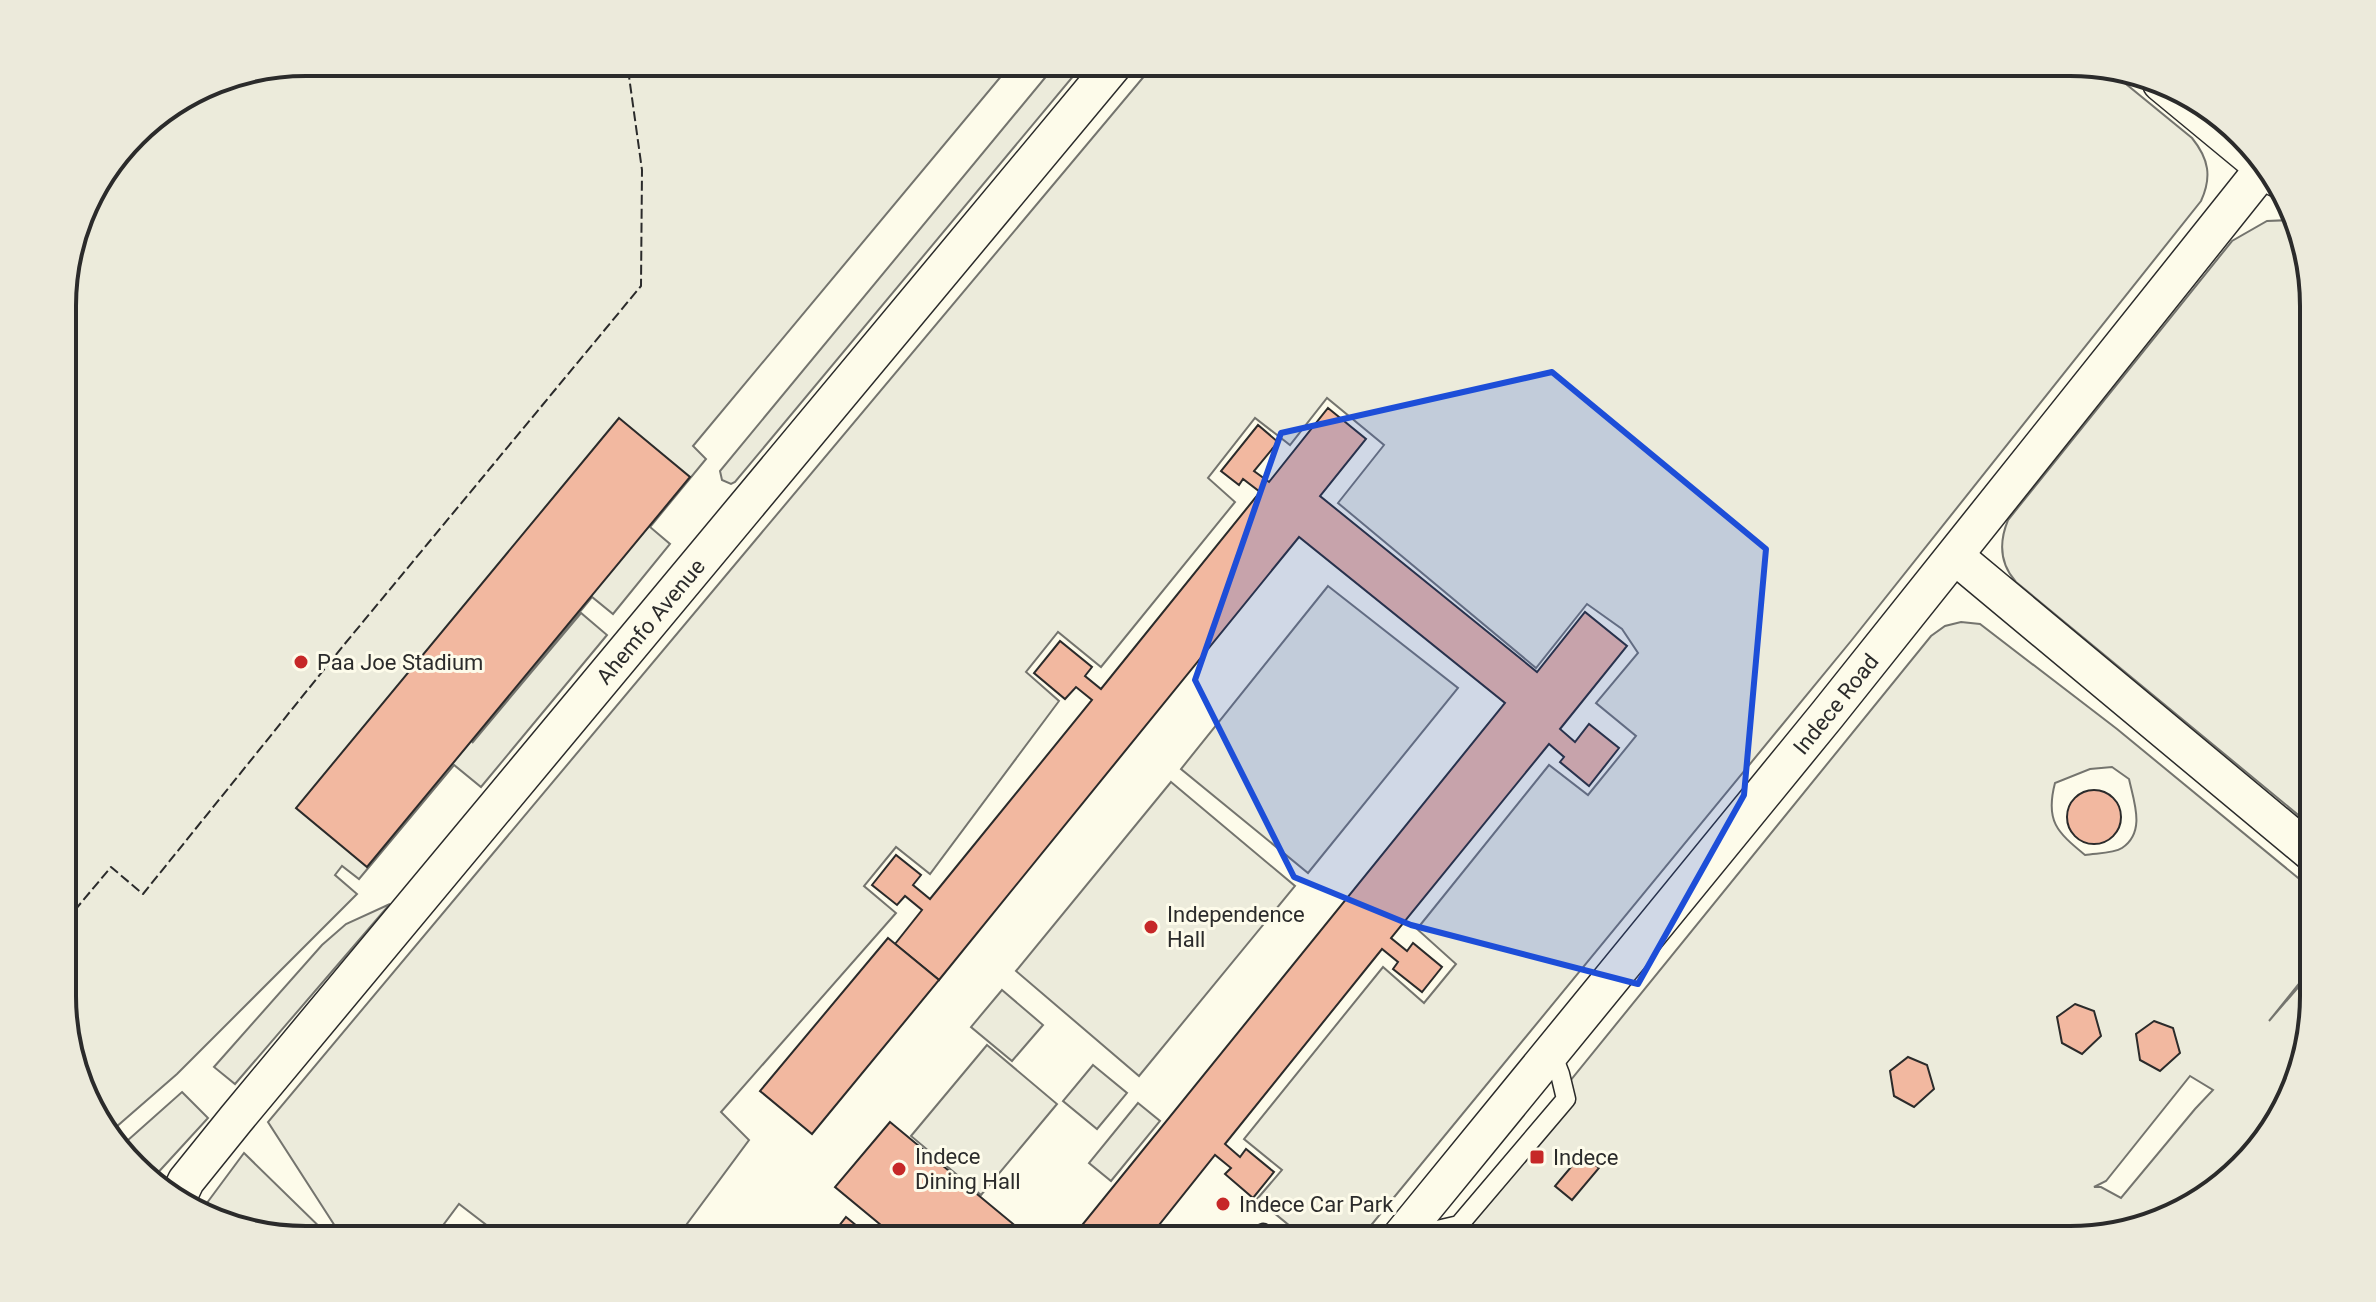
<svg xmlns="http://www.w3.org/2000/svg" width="2376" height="1302" viewBox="0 0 2376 1302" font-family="Roboto,sans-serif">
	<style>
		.green { fill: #ecebdb; stroke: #74746e; stroke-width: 2; fill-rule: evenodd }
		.building { fill: #f2b8a0; stroke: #2b2b2b; stroke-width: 2 }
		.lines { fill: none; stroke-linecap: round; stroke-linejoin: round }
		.lane-casing { stroke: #2b2b2b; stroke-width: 21 }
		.street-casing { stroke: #2b2b2b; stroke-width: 39 }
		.lane { stroke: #fdfbea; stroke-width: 18 }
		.street { stroke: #fdfbea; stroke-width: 36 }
		.fence { stroke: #2b2b2b; stroke-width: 2; stroke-dasharray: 10 4; stroke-linecap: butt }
		.marked { fill: #1d4ed8; fill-opacity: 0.2; stroke: #1d4ed8; stroke-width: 6; stroke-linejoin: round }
		.poi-dot { fill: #c62828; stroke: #fdfbea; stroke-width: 3 }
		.labels { text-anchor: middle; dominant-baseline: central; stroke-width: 6; stroke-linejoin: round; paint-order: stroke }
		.street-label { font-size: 22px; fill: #2b2b2b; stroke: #fdfbea }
		.poi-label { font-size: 22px; fill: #2b2b2b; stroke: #fdfbea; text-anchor: start }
		.rim { fill: none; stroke: #2b2b2b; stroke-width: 4 }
	</style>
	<rect width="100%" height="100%" fill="#fdfbea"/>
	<g class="green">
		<polygon points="306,62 1013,62 693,446 706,459 650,527 670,544 613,614 592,597 472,743 581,613 607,635 481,787 454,765 359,879 342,866 335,875 357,894 177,1074 108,1134 64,1028 63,290 87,198 145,123 213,80"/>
		<polygon points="1058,62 1085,62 735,482 731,484 722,480 720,471"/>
		<path d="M1156 62H2070L2110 71 2192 138C2209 159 2212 177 2201 201L1851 641 1359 1240H1307L1257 1199 1282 1170 1244 1139 1383 967 1424 1003 1456 964 1417 929 1549 765 1588 795 1636 736 1596 703 1638 653 1622 629 1587 604 1536 668 1338 503 1384 445 1327 398 1290 445 1255 418 1208 478 1235 502 1101 667 1058 632 1026 672 1059 701 930 874 896 847 864 886 896 913 721 1112 749 1140 675 1240H506L459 1204 432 1240H344L268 1122Z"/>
		<path d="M2291 220 2312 275 2314 828 2016 582C1999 563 1999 542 2008 520L2232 241 2267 221Z"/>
		<polygon points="1328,586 1458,688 1308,873 1181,769"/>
		<path d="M1961 622 1980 624 2117 729 2314 891V965L2269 1021 2314 969V996L2289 1104 2205 1199 2085 1240H1457L1517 1165 1523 1139 1931 636 1945 626ZM2112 767 2129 779C2134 802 2146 832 2122 848 2113 854 2095 853 2085 855 2057 832 2045 821 2055 783L2090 769ZM2190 1076 2213 1090 2195 1109 2121 1198 2101 1187H2094L2106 1181Z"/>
		<polygon points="1171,782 1295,886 1139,1076 1016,971"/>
		<polygon points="390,904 235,1084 214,1067 322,945 346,924"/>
		<polygon points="1002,990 1043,1025 1012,1061 971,1027"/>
		<polygon points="987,1045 1057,1104 981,1195 911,1136"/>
		<polygon points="1093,1065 1127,1093 1097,1129 1063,1101"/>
		<polygon points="182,1092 208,1118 153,1178 118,1149"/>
		<polygon points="1138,1103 1160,1121 1111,1181 1089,1163"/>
		<polygon points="244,1153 333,1240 306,1240 198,1215"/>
	</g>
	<g class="building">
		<polygon points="1328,408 1366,439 1320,496 1537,672 1585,612 1627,646 1560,729 1575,742 1589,724 1619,748 1589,786 1560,762 1564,757 1549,744 1391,938 1407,951 1413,943 1442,967 1422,992 1393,969 1398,962 1382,949 1225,1144 1240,1157 1246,1149 1274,1172 1253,1198 1225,1174 1231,1168 1215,1155 1147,1240 1070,1240 1505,703 1299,537 939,980 895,944 922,910 905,896 897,905 872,885 896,855 921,875 913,885 930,899 1092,700 1076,687 1065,699 1034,673 1060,641 1092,667 1085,676 1101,689 1260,492 1243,479 1239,485 1221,471 1258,425 1278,442 1254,471 1269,482"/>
		<polygon points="619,418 690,477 367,867 296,808"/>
		<circle cx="2094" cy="817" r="27"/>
		<polygon points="888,938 939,980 812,1134 760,1091"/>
		<polygon points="2075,1004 2094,1011 2101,1036 2082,1054 2062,1043 2057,1017"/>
		<polygon points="2154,1021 2173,1028 2180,1053 2160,1071 2140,1060 2136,1034"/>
		<polygon points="1908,1057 1927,1065 1934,1089 1914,1107 1894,1096 1890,1071"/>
		<polygon points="890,1122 1018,1228 1008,1240 899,1240 835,1187"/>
		<polygon points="1582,1154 1599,1168 1572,1200 1555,1186"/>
		<polygon points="846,1217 874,1240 828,1240"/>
		<polygon points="470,1226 486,1240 458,1240"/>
	</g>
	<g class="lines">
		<defs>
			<g id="lane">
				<polyline points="1407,1237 1459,1225 1566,1099 1560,1074 1551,1051"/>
				<polyline points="1258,1240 1263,1233"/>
			</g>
			<g id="street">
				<polyline points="2161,83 2276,178"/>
				<polyline points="1955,556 2314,855"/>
				<path id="s1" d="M178 1198 186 1181 236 1119 1116 62"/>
				<path id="s2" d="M1398 1240 1827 715 2266 165"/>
			</g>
		</defs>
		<use href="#lane" class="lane-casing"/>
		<use href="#street" class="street-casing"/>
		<use href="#lane" class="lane"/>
		<use href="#street" class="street"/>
		<polyline class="fence" points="64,900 75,910 111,867 143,894 343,646 641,286 642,170 627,62"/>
	</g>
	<path class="marked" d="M1552 372 1766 549 1744 795 1638 984 1411 925 1294 877 1195 680 1281 433Z"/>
	<g class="poi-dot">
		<circle cx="301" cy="662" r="8"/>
		<circle cx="1151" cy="927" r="8"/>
		<rect x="1529" y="1149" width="16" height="16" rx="4"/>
		<circle cx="899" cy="1169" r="8"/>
		<circle cx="1223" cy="1204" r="8"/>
	</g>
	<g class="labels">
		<g class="street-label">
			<text stroke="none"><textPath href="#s1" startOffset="746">Ahemfo Avenue</textPath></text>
			<text stroke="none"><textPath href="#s2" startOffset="692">Indece Road</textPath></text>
		</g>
		<g class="poi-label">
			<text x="317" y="662">Paa Joe Stadium</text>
			<text x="1167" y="914">Independence<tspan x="1167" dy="25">Hall</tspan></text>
			<text x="915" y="1156">Indece<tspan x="915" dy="25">Dining Hall</tspan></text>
			<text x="1553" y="1157">Indece</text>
			<text x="1239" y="1204">Indece Car Park</text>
		</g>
	</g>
	<path d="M0 0H2376V1302H0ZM306 76H2070A230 230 0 0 1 2300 306V996A230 230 0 0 1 2070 1226H306A230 230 0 0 1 76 996V306A230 230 0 0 1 306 76Z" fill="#eceadb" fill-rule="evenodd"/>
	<path class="rim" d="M306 76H2070A230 230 0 0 1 2300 306V996A230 230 0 0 1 2070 1226H306A230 230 0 0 1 76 996V306A230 230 0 0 1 306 76Z"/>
</svg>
